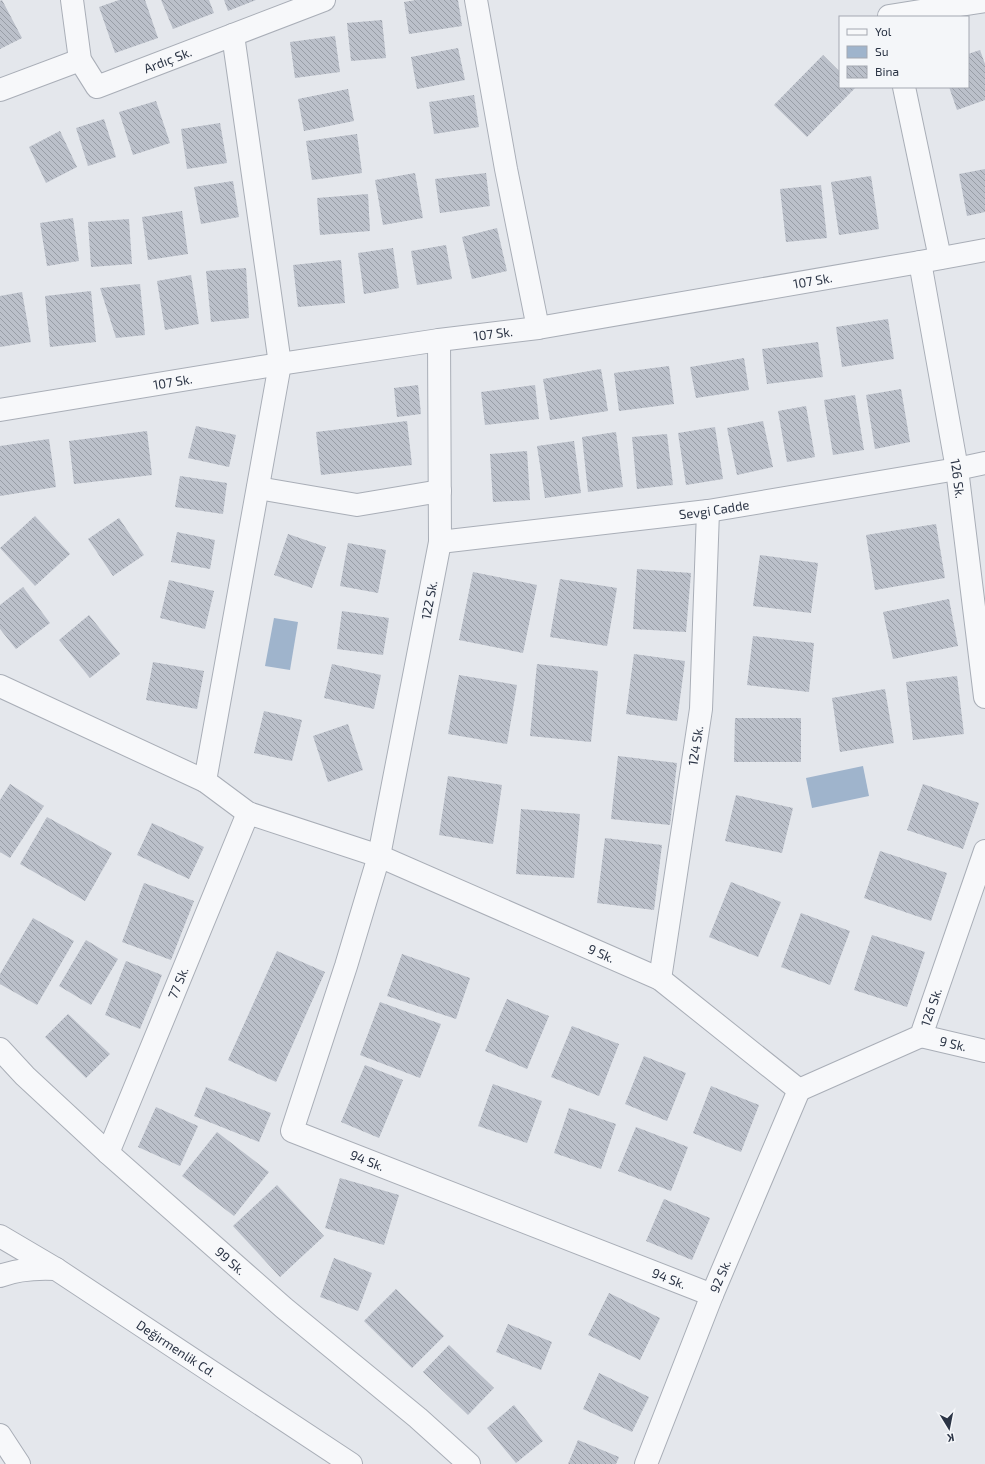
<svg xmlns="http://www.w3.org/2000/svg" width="985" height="1464" viewBox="0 0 985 1464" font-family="'Exo 2',sans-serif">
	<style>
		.water { fill: #9fb4cc }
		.building { fill: url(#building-back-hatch) }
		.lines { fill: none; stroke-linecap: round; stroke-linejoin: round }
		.minor-casing { stroke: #a9aeb7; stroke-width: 24 }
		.tertiary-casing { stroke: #a9aeb7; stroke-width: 24 }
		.minor { stroke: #f7f8fa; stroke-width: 22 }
		.tertiary { stroke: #f7f8fa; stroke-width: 22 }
		.labels { text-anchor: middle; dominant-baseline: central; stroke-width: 3.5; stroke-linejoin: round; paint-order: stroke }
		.street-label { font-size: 13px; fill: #2b3445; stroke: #f4f6f9 }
	</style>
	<defs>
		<pattern id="building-back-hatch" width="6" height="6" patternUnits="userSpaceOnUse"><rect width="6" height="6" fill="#bbc0ca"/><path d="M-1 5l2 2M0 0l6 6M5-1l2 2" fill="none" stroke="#989da6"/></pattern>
	</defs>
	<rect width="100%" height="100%" fill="#e4e7ec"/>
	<g class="water">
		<polygon points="274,618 298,622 290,670 265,666"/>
		<polygon points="863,766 869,796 812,808 806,778"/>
	</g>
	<g class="building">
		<polygon points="2,0 22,38 0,49 0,1"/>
		<polygon points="119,0 145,0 158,38 115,53 99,7"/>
		<polygon points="161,0 209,0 214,13 173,29"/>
		<polygon points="224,0 256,0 228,11"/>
		<polygon points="416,0 458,0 462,26 409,34 404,2"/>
		<polygon points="382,20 386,58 351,61 347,23"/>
		<polygon points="335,36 340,72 295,78 290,42"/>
		<polygon points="458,48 465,80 417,89 411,57"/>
		<polygon points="980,50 985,64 985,100 957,110 949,87 968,87 968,54"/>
		<polygon points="823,55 840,72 840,87 856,87 807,137 774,105"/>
		<polygon points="348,89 354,121 304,131 298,99"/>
		<polygon points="474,95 479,127 434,134 429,102"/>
		<polygon points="156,101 170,143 133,155 119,112"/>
		<polygon points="104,119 116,157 88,166 76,128"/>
		<polygon points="220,123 227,163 187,169 181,129"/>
		<polygon points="60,131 77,167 46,183 29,147"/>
		<polygon points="357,134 362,173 312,180 306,141"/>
		<polygon points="985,169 985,212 967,216 959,174"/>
		<polygon points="415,173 423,218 383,225 375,180"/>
		<polygon points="486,173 490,206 440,213 435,179"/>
		<polygon points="871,176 879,229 839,235 831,182"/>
		<polygon points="233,181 239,217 201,224 194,187"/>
		<polygon points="821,185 827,238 786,242 780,189"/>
		<polygon points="368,194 370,231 320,235 317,198"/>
		<polygon points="182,211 188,254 148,260 142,217"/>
		<polygon points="73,218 79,261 47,266 40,223"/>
		<polygon points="129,219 132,264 91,267 88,222"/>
		<polygon points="497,228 507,271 472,279 462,237"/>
		<polygon points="446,245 452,279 417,285 411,251"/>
		<polygon points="393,248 399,288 364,294 358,253"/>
		<polygon points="341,260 345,303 298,307 293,265"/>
		<polygon points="246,268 249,318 211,322 206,271"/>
		<polygon points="191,275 199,324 165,330 157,281"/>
		<polygon points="140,284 145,335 116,338 100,288"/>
		<polygon points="91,291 96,342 50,347 45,296"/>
		<polygon points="22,292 31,342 0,347 0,296"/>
		<polygon points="888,319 894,359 842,367 836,327"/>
		<polygon points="818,342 823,377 767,384 762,349"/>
		<polygon points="744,358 749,390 696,398 690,367"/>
		<polygon points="669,366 674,404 619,411 614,373"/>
		<polygon points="601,369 608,411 550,420 543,379"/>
		<polygon points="418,385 421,414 397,417 394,388"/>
		<polygon points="535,385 539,419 485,425 481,392"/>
		<polygon points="901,389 910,442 875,449 866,395"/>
		<polygon points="855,395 864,450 833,455 824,400"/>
		<polygon points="806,406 815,457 787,462 778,411"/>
		<polygon points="407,421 412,465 321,475 316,432"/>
		<polygon points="763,421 773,467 737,475 727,428"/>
		<polygon points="196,426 236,435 229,467 188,458"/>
		<polygon points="715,427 723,479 686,485 678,433"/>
		<polygon points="147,431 152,475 74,484 69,441"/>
		<polygon points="616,432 623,487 588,492 582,437"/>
		<polygon points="667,434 673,485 637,489 632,437"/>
		<polygon points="49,439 56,487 0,496 0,446"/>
		<polygon points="574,441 581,493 545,498 537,446"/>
		<polygon points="527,451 530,500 493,502 490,454"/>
		<polygon points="180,476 227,483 223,514 175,507"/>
		<polygon points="35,516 70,554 35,586 0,548"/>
		<polygon points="119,518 144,555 113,576 88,539"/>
		<polygon points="936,524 945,578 875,590 866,535"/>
		<polygon points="177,532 215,540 210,569 171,562"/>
		<polygon points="288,534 326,547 312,588 274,575"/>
		<polygon points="348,543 386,550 378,593 340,586"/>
		<polygon points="760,555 818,563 811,613 753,606"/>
		<polygon points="637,569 691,573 686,632 633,629"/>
		<polygon points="473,572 537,585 523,653 459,640"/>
		<polygon points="560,579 617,588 607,646 550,637"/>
		<polygon points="169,580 214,591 205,629 160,618"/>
		<polygon points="23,587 50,623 16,649 0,629 0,605"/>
		<polygon points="949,599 958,646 893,659 883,612"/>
		<polygon points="342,611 389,618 383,655 337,649"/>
		<polygon points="89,615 120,654 90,678 59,640"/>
		<polygon points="753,636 814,643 809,692 747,685"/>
		<polygon points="634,654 685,661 677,721 626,714"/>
		<polygon points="153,662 204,671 197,709 146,700"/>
		<polygon points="332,664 381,675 374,709 324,698"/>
		<polygon points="537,664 598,671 591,742 530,736"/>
		<polygon points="459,675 517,685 507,744 448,734"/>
		<polygon points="957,676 964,734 913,740 906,682"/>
		<polygon points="885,689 894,743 840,752 832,698"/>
		<polygon points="264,711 302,720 292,761 254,753"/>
		<polygon points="735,718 801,718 801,762 734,762"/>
		<polygon points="348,724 363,770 328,782 313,736"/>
		<polygon points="618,756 677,763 670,825 611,819"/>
		<polygon points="448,776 502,785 493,844 439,835"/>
		<polygon points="10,784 44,806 10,858 0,852 0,800"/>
		<polygon points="923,784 979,803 963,849 907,830"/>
		<polygon points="736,795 793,808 782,853 725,841"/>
		<polygon points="521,809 580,814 574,878 516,874"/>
		<polygon points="47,817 112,853 85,901 20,864"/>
		<polygon points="152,823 204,847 189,879 137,855"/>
		<polygon points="605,838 662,845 654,910 597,903"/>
		<polygon points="880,851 947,873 931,921 864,898"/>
		<polygon points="731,882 781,902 758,957 709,937"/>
		<polygon points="144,883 194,901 171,960 122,942"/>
		<polygon points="801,913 850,931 830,985 781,967"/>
		<polygon points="33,918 74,941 37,1005 0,984 0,974"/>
		<polygon points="872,935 925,952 907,1007 854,990"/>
		<polygon points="86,940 118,959 91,1005 59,986"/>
		<polygon points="277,951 325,972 276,1082 228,1060"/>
		<polygon points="402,954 470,978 456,1019 387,996"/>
		<polygon points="126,961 162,975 140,1029 105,1015"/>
		<polygon points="507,999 549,1016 527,1069 485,1051"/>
		<polygon points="380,1002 441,1024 420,1078 360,1055"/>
		<polygon points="68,1014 110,1054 86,1078 45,1037"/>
		<polygon points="572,1026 619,1044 599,1096 551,1077"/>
		<polygon points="644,1056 686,1073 667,1121 625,1104"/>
		<polygon points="365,1065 403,1080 379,1138 341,1122"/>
		<polygon points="493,1084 542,1101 527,1143 478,1126"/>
		<polygon points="711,1086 759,1105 741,1152 693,1133"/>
		<polygon points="206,1087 271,1113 259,1142 194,1116"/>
		<polygon points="156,1107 198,1126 180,1166 138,1147"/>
		<polygon points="569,1108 616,1124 601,1169 554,1153"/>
		<polygon points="636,1127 688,1147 671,1191 618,1171"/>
		<polygon points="217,1132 269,1172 234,1216 182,1176"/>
		<polygon points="340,1178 399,1195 384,1245 325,1228"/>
		<polygon points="277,1185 324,1236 280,1277 233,1226"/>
		<polygon points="664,1199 710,1218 692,1260 646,1241"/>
		<polygon points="334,1258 372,1273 358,1311 320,1297"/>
		<polygon points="396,1289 444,1336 412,1368 364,1321"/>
		<polygon points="609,1293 660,1318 640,1360 588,1335"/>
		<polygon points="508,1324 552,1342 541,1370 496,1352"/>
		<polygon points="449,1345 494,1388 468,1415 423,1372"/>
		<polygon points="599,1373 649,1397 632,1432 583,1409"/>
		<polygon points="514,1405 543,1441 516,1463 487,1428"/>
		<polygon points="578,1440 619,1457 616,1464 568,1464"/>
	</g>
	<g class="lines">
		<defs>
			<g id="minor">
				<path id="s1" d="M72 0 80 60 97 87 324 0"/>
				<polyline points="476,0 506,169 538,328"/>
				<polyline points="889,16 985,1"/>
				<path id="s2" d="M233 35 280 364 205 781 248 813 379 856 660 979 799 1090"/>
				<polyline points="904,87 940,258"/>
				<polyline points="0,90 80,60"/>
				<path id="s3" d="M920 262 957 469 985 697"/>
				<path id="s4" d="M439 340 440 542 379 856 346 966 292 1131 712 1295"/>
				<path id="s5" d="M0 410 280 364 439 340 538 328 920 262 985 250"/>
				<polyline points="258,488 357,505 440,491"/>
				<polyline points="0,686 205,781"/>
				<path id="s6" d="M660 979 701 709 708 511"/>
				<path id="s7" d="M921 1036 985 1051"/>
				<path id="s8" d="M799 1090 921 1036 985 851"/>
				<path id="s9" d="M108 1153 248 813"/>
				<path id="s10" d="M646 1464 712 1295 799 1090"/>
			</g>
			<g id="tertiary">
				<path id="s11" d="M440 542 708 511 957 469 985 463"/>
				<path id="s12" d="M0 1049 25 1076 108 1153 284 1308 418 1418 469 1464"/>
				<path id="s13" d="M0 1236 56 1269 351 1464"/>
				<path d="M0 1276C18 1269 36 1268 56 1269"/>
				<polyline points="0,1435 19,1464"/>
			</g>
		</defs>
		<use href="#minor" class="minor-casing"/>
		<use href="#tertiary" class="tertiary-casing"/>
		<use href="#minor" class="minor"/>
		<use href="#tertiary" class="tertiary"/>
	</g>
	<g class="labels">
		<g class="street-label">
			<text stroke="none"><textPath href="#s1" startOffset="168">Ardıç Sk.</textPath></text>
			<text stroke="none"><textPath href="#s5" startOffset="823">107 Sk.</textPath></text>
			<text stroke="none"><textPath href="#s5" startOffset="499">107 Sk.</textPath></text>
			<text stroke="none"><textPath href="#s5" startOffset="175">107 Sk.</textPath></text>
			<text stroke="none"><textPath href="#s3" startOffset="220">126 Sk.</textPath></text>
			<text stroke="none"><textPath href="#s11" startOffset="276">Sevgi Cadde</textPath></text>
			<text transform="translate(429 600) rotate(-79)">122 Sk.</text>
			<text stroke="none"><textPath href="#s6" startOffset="236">124 Sk.</textPath></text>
			<text stroke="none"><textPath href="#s2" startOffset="1190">9 Sk.</textPath></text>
			<text stroke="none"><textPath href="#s9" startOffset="184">77 Sk.</textPath></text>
			<text stroke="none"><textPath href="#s8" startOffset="164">126 Sk.</textPath></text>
			<text stroke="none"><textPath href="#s7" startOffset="33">9 Sk.</textPath></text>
			<text stroke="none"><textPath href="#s4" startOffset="891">94 Sk.</textPath></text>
			<text stroke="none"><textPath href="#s12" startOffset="313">99 Sk.</textPath></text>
			<text stroke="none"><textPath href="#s10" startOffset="202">92 Sk.</textPath></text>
			<text stroke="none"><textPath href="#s4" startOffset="1215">94 Sk.</textPath></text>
			<text stroke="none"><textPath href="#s13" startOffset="209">Değirmenlik Cd.</textPath></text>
		</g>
	</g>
	<rect x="839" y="16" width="130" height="72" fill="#f4f6f9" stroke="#a4a8b1"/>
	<rect x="847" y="29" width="20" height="6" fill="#f7f8fa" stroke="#a4a8b1"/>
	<text x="875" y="36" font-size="12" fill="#2b3445">Yol</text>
	<rect x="847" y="46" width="20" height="12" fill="#9fb4cc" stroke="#a4a8b1"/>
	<text x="875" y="56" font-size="12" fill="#2b3445">Su</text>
	<rect x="847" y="66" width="20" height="12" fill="url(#building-back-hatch)" stroke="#a4a8b1"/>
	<text x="875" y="76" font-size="12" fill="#2b3445">Bina</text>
	<g transform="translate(949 1428) rotate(170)" stroke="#f4f6f9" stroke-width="3" paint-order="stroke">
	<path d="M0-3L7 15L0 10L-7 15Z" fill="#2b3445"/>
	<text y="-6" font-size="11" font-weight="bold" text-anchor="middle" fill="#2b3445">K</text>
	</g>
</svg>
